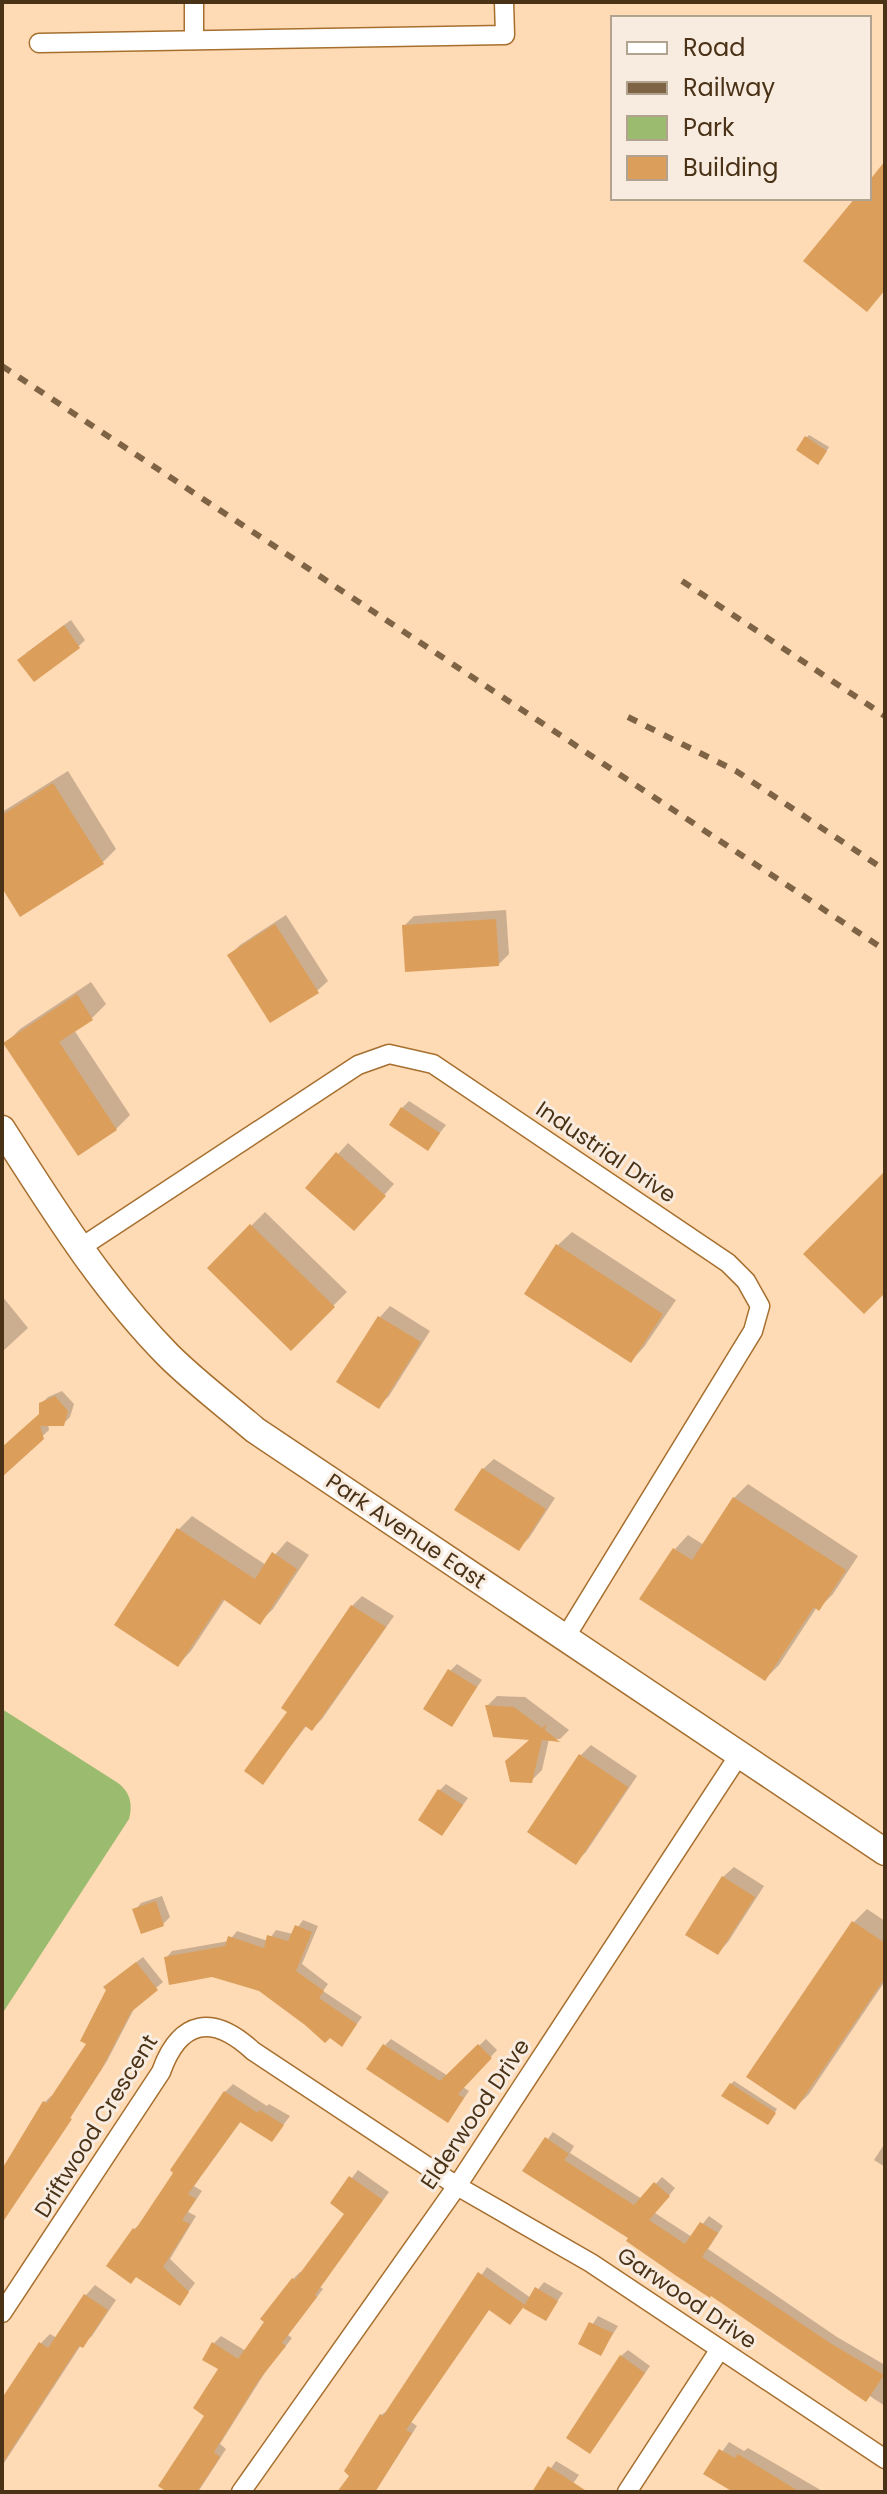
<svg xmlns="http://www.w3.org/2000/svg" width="887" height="2494" viewBox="0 0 887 2494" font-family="Poppins,sans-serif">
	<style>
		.green { fill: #9bbb6f }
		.shadow { fill: #0003 }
		.building { fill: #db9f5b }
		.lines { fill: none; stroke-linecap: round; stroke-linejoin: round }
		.street-casing { stroke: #a66f2e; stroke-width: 21 }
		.secondary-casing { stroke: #a66f2e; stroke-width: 29 }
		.street { stroke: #fff; stroke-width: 18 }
		.secondary { stroke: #fff; stroke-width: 26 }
		.rail { stroke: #7e6345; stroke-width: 6; stroke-dasharray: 10 10; stroke-linecap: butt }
		.labels { text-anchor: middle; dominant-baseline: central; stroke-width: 6; stroke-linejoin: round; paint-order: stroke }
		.street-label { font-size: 22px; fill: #4a3217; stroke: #f8ece0 }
	</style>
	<rect width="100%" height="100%" fill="#fedab5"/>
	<path class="green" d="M2 1709 118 1783C130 1792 133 1804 129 1819L2 2014Z"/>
	<g class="shadow">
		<polygon points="809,435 829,447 821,460 806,438"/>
		<polygon points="71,620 85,640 79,646 26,653"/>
		<polygon points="68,771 116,849 103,862 2,885 2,812"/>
		<polygon points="506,910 509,954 499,964 404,926 414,916"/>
		<polygon points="286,915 328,981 317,991 230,955 240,945"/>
		<polygon points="91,982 106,1004 92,1018 74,1030 130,1115 116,1129 6,1043 20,1029"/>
		<polygon points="409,1101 446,1125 428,1148 402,1108"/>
		<polygon points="348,1143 394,1184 364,1218 338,1154"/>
		<polygon points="265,1212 347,1292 291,1348 209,1268"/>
		<polygon points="572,1232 676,1300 644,1347 631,1361 558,1245"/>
		<polygon points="2,1296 28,1328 2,1352"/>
		<polygon points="390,1306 430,1331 389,1396 379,1406 339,1382 380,1317"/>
		<polygon points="62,1391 74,1404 70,1417 63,1424 48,1424 49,1430 9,1468 2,1460 2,1449 41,1414 41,1404 48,1397"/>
		<polygon points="494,1459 555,1498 529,1538 518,1549 483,1469"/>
		<polygon points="748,1484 858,1556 833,1594 819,1608 817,1607 779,1665 765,1679 675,1549 688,1535 704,1545 734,1498"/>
		<polygon points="192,1516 266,1565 287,1541 309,1555 273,1609 260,1622 226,1598 191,1651 178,1665 179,1529"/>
		<polygon points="362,1596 394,1616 322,1719 312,1729 307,1725 263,1782 290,1712 352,1606"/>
		<polygon points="457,1664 482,1680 451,1724 450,1671"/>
		<polygon points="497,1696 525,1697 569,1730 560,1739 549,1739 542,1770 531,1781 532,1738 487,1706"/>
		<polygon points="591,1745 637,1776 586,1852 576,1862 530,1831 581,1755"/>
		<polygon points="446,1784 468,1798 442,1834 440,1790"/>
		<polygon points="734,1867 764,1886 728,1942 718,1953 723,1877"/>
		<polygon points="162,1896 170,1917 163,1924 135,1910 141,1903"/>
		<polygon points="867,1909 885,1921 885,1981 809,2094 795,2108 853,1923"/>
		<polygon points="303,1920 318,1926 302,1964 328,1984 323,1991 362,2017 342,2044 260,1989 166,1958 172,1951 229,1941 237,1931 268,1941 276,1930 293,1934"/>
		<polygon points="143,1957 163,1982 136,2005 107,2061 2,2223 2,2172 45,2102 51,2096 54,2097 89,2043 113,1980"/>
		<polygon points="391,2039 448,2076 486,2039 497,2050 463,2087 469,2091 453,2114 385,2045"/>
		<polygon points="734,2081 777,2109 770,2120 731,2084"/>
		<polygon points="233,2084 267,2106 269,2104 290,2116 272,2140 241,2121 194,2186 202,2191 188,2212 196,2216 170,2259 195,2283 180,2303 137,2275 108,2265 134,2229 143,2222 225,2092"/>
		<polygon points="553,2132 574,2146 570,2153 642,2199 662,2177 675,2188 655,2213 692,2237 709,2216 723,2226 708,2249 837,2337 885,2365 885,2406 525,2170"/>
		<polygon points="885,2143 885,2167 874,2160"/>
		<polygon points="358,2170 389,2192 320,2287 323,2289 288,2335 292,2338 266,2371 220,2444 226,2449 198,2492 171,2492 207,2415 221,2369 214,2343 221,2336 246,2351 293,2279 300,2272 303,2273 347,2213 333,2203"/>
		<polygon points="487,2267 531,2298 544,2282 563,2293 545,2319 524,2306 490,2308 411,2422 417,2426 375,2492 345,2492 381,2415 390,2409"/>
		<polygon points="95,2285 116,2300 92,2336 81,2345 2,2466 2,2402 41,2343 50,2334 57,2338 86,2295"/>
		<polygon points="598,2316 618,2326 601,2353 580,2343"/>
		<polygon points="628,2350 650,2366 590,2451 621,2356"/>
		<polygon points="729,2442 744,2451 748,2448 824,2492 737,2492 706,2474"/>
		<polygon points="556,2461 579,2475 567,2492 534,2492"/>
		<polygon points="162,2490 162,2492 2,2492 2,2491"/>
	</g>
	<g class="building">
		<polygon points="885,161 885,290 867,312 803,261 855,198 869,198 869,181"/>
		<polygon points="805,436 827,451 818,465 796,450"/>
		<polygon points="64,625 80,648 34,682 17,660"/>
		<polygon points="53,783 104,864 20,917 2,888 2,815"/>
		<polygon points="496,919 499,966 405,972 402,925"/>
		<polygon points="275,924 319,993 270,1023 227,955"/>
		<polygon points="77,994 93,1020 59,1042 117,1130 78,1156 3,1043"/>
		<polygon points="401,1107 440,1133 428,1151 389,1125"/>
		<polygon points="336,1152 386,1196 354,1231 305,1188"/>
		<polygon points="885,1171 885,1293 864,1314 803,1254"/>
		<polygon points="250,1224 335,1307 291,1351 207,1268"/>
		<polygon points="556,1244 663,1314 631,1363 524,1294"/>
		<polygon points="378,1316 421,1342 379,1409 336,1382"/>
		<polygon points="55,1396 68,1411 64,1426 40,1426 44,1439 2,1477 2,1447 39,1414 39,1403"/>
		<polygon points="482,1468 546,1509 519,1551 454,1510"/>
		<polygon points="733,1497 846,1570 819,1611 814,1607 765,1681 639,1599 673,1548 692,1560"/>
		<polygon points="177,1528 255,1579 272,1552 297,1569 260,1625 223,1599 178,1667 114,1625"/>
		<polygon points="351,1605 386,1627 312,1731 305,1726 263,1785 244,1771 287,1712 281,1708"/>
		<polygon points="448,1669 477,1687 452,1727 423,1709"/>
		<polygon points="485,1705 514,1707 542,1728 546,1724 545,1730 560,1742 542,1740 532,1783 510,1782 505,1761 529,1740 493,1737"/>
		<polygon points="579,1754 628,1787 576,1865 527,1832"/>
		<polygon points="438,1789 463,1805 442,1836 418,1820"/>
		<polygon points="722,1876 755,1897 718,1955 685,1935"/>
		<polygon points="156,1901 164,1926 141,1934 132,1909"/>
		<polygon points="852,1921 885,1943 885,1978 795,2110 746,2077"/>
		<polygon points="295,1925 312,1932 296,1971 324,1991 319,1998 357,2024 342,2047 330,2038 325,2043 305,2025 259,1991 212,1977 169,1985 164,1957 225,1946 228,1936 264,1948 267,1935 288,1941"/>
		<polygon points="136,1962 158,1990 131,2012 101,2070 70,2118 72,2119 2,2223 2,2169 43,2101 47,2103 86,2044 80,2041 106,1990 103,1987"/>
		<polygon points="383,2044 440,2081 478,2044 492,2058 458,2094 464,2098 448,2123 366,2069"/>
		<polygon points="730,2083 776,2113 768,2125 721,2096"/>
		<polygon points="224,2091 258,2113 260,2110 284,2125 272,2142 240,2122 188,2194 196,2199 182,2220 190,2224 163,2267 189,2292 180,2306 136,2277 131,2284 106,2266 133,2228 135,2230 173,2173 170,2170"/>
		<polygon points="545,2137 569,2154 564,2160 634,2205 654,2182 670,2196 649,2220 685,2244 700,2222 718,2233 702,2257 830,2343 884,2375 866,2402 711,2296 710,2298 675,2275 626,2241 628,2238 522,2171"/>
		<polygon points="349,2176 383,2200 315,2295 317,2297 282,2343 286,2346 259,2380 214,2452 220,2457 197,2492 167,2492 158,2486 204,2416 193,2408 218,2369 202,2360 212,2342 238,2359 264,2322 260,2319 292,2278 295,2280 344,2214 330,2203"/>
		<polygon points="478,2272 525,2305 510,2325 489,2310 406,2430 412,2433 375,2492 337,2492 349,2476 344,2471 380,2414 383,2416"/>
		<polygon points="535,2287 558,2301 546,2321 523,2308"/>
		<polygon points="84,2294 108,2310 83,2348 79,2346 2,2464 2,2398 39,2342 48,2348"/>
		<polygon points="589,2322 613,2333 601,2356 578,2344"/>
		<polygon points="620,2355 645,2373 590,2454 566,2438"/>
		<polygon points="719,2449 735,2458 738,2454 800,2492 733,2492 703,2474"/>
		<polygon points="548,2466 588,2492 532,2492"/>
	</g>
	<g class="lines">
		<defs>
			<g id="street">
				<polyline points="194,2 194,40"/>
				<polyline points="39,43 505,35 504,2"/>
				<polyline points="80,1248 358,1065 389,1054 433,1064 728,1263 746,1281 760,1306 753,1331 565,1638"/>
				<path d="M2 2313 161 2072C180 2019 213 2014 253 2051L457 2186 591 2263 885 2459"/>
				<polyline points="241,2492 457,2186 739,1755"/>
				<polyline points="627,2492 720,2349"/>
			</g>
			<path id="secondary" d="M2 1129C52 1207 102 1288 168 1355 195 1382 226 1405 255 1430L885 1852"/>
		</defs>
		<use href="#street" class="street-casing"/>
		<use href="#secondary" class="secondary-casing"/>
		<use href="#street" class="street"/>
		<use href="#secondary" class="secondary"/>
		<g class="rail">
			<polyline points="2,366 885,950"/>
			<polyline points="682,581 885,716"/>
			<polyline points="628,717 736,771 885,870"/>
		</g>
	</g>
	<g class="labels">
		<g class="street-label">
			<text transform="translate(606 1152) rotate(34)">Industrial Drive</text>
			<text transform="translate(406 1531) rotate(34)">Park Avenue East</text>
			<text transform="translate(475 2114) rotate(-56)">Elderwood Drive</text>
			<text transform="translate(96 2126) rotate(-58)">Driftwood Crescent</text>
			<text transform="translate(687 2298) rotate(34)">Garwood Drive</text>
		</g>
	</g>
	<rect width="887" height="2494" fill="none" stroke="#4a3217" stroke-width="8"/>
	<rect x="611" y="16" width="260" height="184" fill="#f8ece0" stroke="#b2a290" stroke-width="2"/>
	<rect x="627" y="42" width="40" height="12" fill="#ffffff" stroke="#b2a290" stroke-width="2"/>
	<text x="683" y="56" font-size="24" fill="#4a3217">Road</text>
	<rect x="627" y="82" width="40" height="12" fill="#7e6345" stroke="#b2a290" stroke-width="2"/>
	<text x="683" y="96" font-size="24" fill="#4a3217">Railway</text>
	<rect x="627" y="116" width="40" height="24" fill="#9bbb6f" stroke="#b2a290" stroke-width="2"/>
	<text x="683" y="136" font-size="24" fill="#4a3217">Park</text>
	<rect x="627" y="156" width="40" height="24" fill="#db9f5b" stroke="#b2a290" stroke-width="2"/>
	<text x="683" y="176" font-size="24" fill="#4a3217">Building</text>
</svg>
